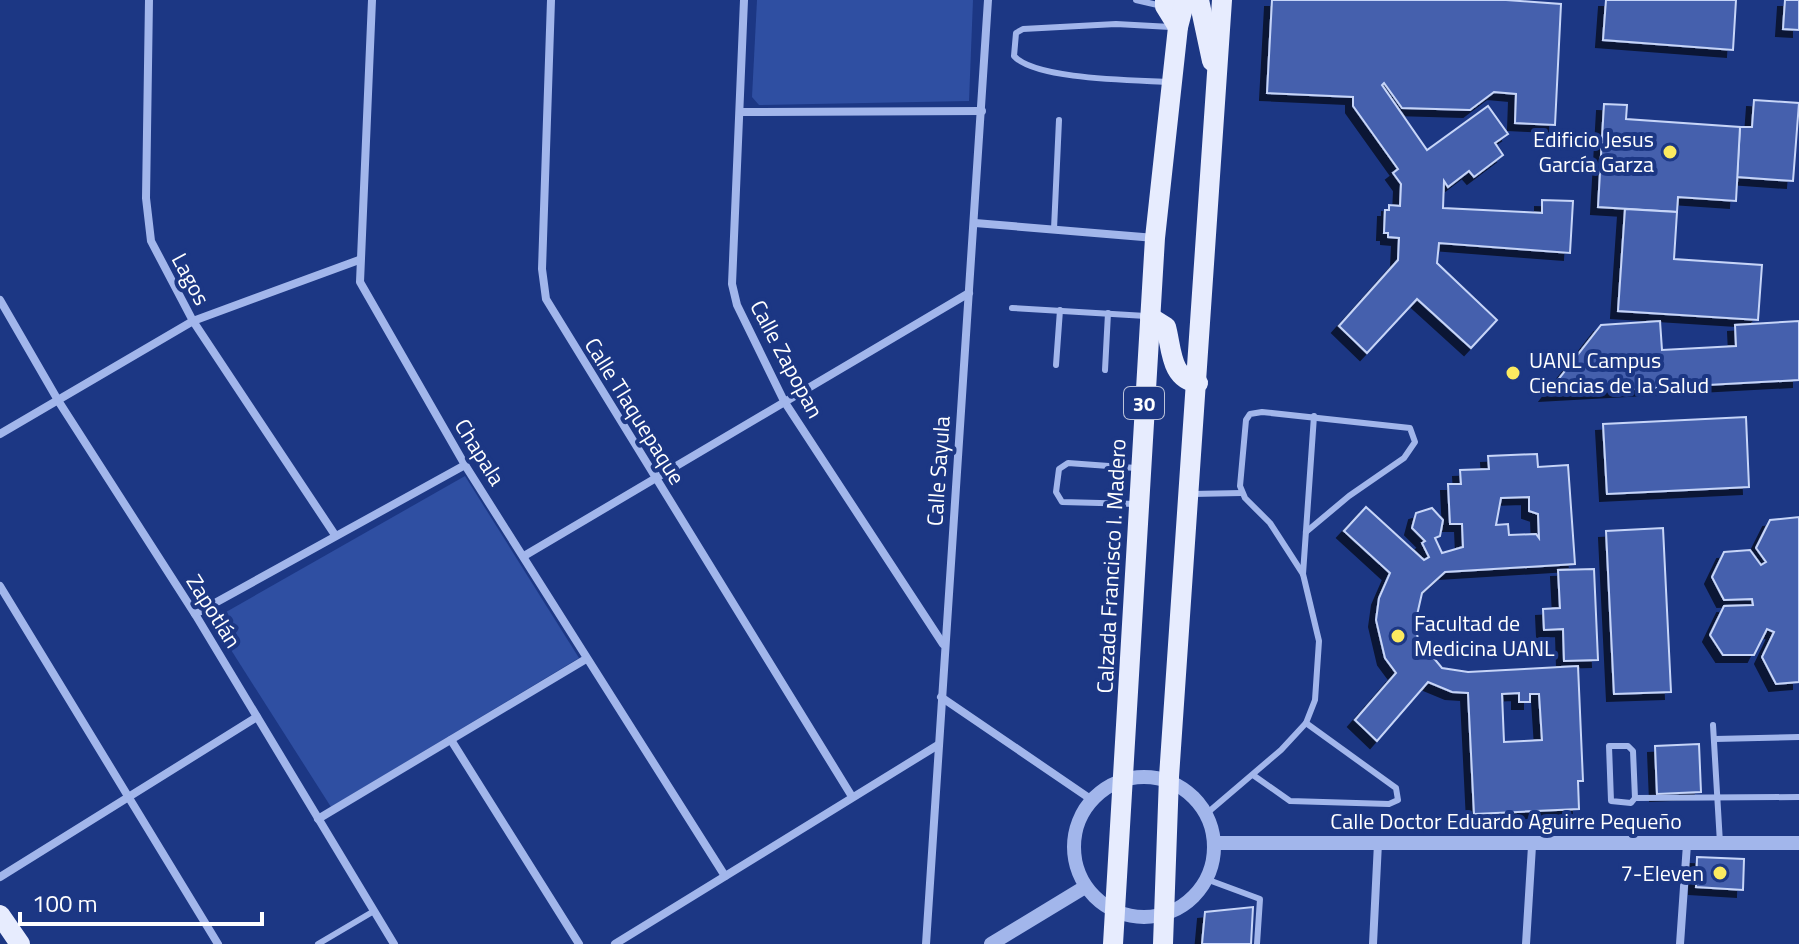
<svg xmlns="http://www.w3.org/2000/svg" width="1799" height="944" viewBox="0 0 1799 944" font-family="'Titillium Web',sans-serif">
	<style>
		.green { fill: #2f4fa2 }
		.building { fill: #4461ad; stroke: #c7d5f8; stroke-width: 2; fill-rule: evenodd; filter: url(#shadow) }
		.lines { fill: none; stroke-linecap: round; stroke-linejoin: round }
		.service { stroke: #a2b6eb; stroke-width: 6 }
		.minor { stroke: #a2b6eb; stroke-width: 8 }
		.tertiary { stroke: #a2b6eb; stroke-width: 14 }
		.primary { stroke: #e7ecfe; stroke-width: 20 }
		.poi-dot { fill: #fbea60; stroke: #1c3784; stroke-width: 3 }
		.labels { text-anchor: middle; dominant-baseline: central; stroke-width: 8; stroke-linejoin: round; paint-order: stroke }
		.shield { fill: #1c3784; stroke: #bbc3da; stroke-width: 2 }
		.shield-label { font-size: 20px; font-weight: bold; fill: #fff }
		.poi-label { font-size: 22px; fill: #fff; stroke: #1c3784; text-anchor: end }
		.street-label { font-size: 22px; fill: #fff; stroke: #1c3784 }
	</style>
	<defs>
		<filter id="shadow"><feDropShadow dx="-7" dy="7" stdDeviation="0" flood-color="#0009"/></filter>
	</defs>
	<rect width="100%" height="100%" fill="#1c3784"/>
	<g class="green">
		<polygon points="757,0 973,0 969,101 759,105 752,97"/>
		<polygon points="465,476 579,658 331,807 212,620"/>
	</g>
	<g class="building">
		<polygon points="1272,0 1506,0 1561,4 1555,125 1515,123 1516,94 1494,92 1470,110 1402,108 1384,83 1382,85 1427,150 1488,106 1508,134 1495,143 1503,155 1474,177 1469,171 1448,187 1444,181 1443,208 1542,213 1542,200 1573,201 1570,253 1439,243 1437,263 1497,320 1471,348 1417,299 1367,353 1339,326 1398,260 1399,238 1388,237 1388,233 1384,233 1385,210 1389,210 1389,205 1400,206 1401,184 1393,173 1398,169 1353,106 1353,97 1267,93"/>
		<polygon points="1606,0 1736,0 1733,50 1603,40"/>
		<polygon points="1785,0 1799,0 1799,30 1783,29"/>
		<polygon points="1754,100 1799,103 1793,181 1737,177 1740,127 1752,127"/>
		<polygon points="1604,104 1627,105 1626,119 1740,127 1736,201 1678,197 1677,212 1598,207"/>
		<polygon points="1625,209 1677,212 1674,259 1762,265 1758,320 1618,311"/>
		<polygon points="1660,321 1662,350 1736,346 1735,325 1799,321 1799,380 1547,394 1601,325"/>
		<polygon points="1746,417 1749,487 1607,494 1603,424"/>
		<path d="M1537 454 1538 467 1568 465 1575 564 1445 572 1422 593 1415 624 1418 639 1442 668 1468 672 1578 666 1583 781H1578L1579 809 1474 814 1468 693 1452 692 1428 682 1377 741 1355 720 1396 673 1385 658 1376 620 1379 598 1390 573 1344 531 1366 507 1424 560 1429 557 1422 543 1425 541 1412 528 1416 513 1432 508 1443 520 1440 536 1435 538 1442 553 1463 547 1462 524H1450L1448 484H1461L1460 470 1489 469 1488 456ZM1529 497V511L1538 514 1539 538 1536 534 1509 535 1508 524 1496 525 1501 498ZM1519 693V702H1530V694H1539L1542 740 1504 742 1502 694Z"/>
		<polygon points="1799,517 1799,682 1776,684 1762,657 1774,632 1767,629 1754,655 1723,655 1710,635 1724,606 1753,605 1752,599 1724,600 1712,577 1724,552 1750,550 1761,565 1766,562 1756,548 1770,520"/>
		<polygon points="1663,528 1671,692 1614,694 1606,531"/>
		<polygon points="1594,569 1598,660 1564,661 1563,629 1544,630 1543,609 1560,608 1558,570"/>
		<polygon points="1699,744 1701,792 1657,794 1655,746"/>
		<polygon points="1697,857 1744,859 1743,890 1696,887"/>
		<polygon points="1253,907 1251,944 1202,944 1205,912"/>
	</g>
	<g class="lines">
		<g class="service">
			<polyline points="1136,0 1162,6"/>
			<path d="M1170 82C1136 80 1035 80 1014 56L1016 33 1023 29 1116 24 1171 27"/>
			<polyline points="1054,229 1059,120"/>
			<polyline points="1012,308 1146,316"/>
			<polyline points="1056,365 1060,310"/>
			<polyline points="1105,370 1108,313"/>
			<polyline points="1136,468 1068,463 1059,469 1056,492 1062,502 1137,504"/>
			<polyline points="1192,494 1242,493"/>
			<polyline points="1303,574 1314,416"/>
			<polyline points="1713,725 1720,843"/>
			<polyline points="1715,739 1799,737"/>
			<polygon points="1609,746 1628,746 1633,751 1635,798 1631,803 1611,801"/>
			<polyline points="1253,775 1290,801 1389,804 1398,800 1396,788 1306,723"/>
			<polyline points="1635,798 1799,797"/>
			<polyline points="1206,814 1281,750 1306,723 1315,700 1319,641 1303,574 1270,523 1245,498 1240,486 1246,420 1250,414 1262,412 1410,428 1415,442 1404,458 1349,496 1306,532"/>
			<polyline points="1206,879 1260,899 1257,944"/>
			<polyline points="318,944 374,911"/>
		</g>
		<g class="minor">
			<polyline points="149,0 146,198 151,241 193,321 335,535"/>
			<polyline points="372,0 360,282 465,465 725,876"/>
			<polyline points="551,0 542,269 546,299 851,795"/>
			<polyline points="744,0 732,284 737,305 784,401 943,644"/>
			<polyline points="740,112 982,111"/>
			<polyline points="975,223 1155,238"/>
			<polyline points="0,300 59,402 195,614 394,944"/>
			<polyline points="0,434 193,321 359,260"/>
			<polyline points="524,556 969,293"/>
			<polyline points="0,586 218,944"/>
			<polyline points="195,614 465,465"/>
			<polyline points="941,697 1092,800"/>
			<polyline points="451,740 579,944"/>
			<polyline points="318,819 586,659"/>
			<polyline points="0,877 257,717"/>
			<polyline points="615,944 938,745"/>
			<polyline points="926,944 988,0"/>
			<polyline points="1373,944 1378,843"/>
			<polyline points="1526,944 1532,846"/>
			<polyline points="1680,944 1687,844"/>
		</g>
		<g class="tertiary">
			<circle cx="1144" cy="847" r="70"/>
			<polyline points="1214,843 1799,843"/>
			<polyline points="991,944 1085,887"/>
		</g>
		<g class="primary">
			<polyline points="1165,0 1165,6 1178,27"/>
			<polyline points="1199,0 1212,61"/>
			<path d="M1150 317 1166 327C1172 349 1170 379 1198 383"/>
			<polyline points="0,915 20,944"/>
			<polyline points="1113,944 1155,238 1178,27 1185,0"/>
			<polyline points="1163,944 1169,777 1222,0"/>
		</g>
	</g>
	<g class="poi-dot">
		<circle cx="1670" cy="152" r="8"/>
		<circle cx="1513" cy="373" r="8"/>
		<circle cx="1398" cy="636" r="8"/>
		<circle cx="1720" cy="873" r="8"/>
	</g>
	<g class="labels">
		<rect class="shield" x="1124" y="387" width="40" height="32" rx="6"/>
		<g class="shield-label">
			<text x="1144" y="403">30</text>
		</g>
		<g class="poi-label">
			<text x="1654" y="139">Edificio Jesus<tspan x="1654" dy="25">García Garza</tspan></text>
			<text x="1529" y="360" text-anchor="start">UANL Campus<tspan x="1529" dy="25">Ciencias de la Salud</tspan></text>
			<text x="1414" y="623" text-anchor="start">Facultad de<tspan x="1414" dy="25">Medicina UANL</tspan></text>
			<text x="1704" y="873">7-Eleven</text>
		</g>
		<g class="street-label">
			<text transform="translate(191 279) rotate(62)">Lagos</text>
			<text transform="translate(787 359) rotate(62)">Calle Zapopan</text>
			<text transform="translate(635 411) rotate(58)">Calle Tlaquepaque</text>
			<text transform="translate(480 452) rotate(58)">Chapala</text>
			<text transform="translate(938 471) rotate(-86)">Calle Sayula</text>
			<text transform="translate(1111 566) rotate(-87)">Calzada Francisco I. Madero</text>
			<text transform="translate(214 611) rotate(58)">Zapotlán</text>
			<text x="1506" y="821">Calle Doctor Eduardo Aguirre Pequeño</text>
		</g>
	</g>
	<path d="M20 912v12h242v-12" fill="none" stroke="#ffffff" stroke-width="4"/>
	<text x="32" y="912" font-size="24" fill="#ffffff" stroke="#1c3784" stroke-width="6" paint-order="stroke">100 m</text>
</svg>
